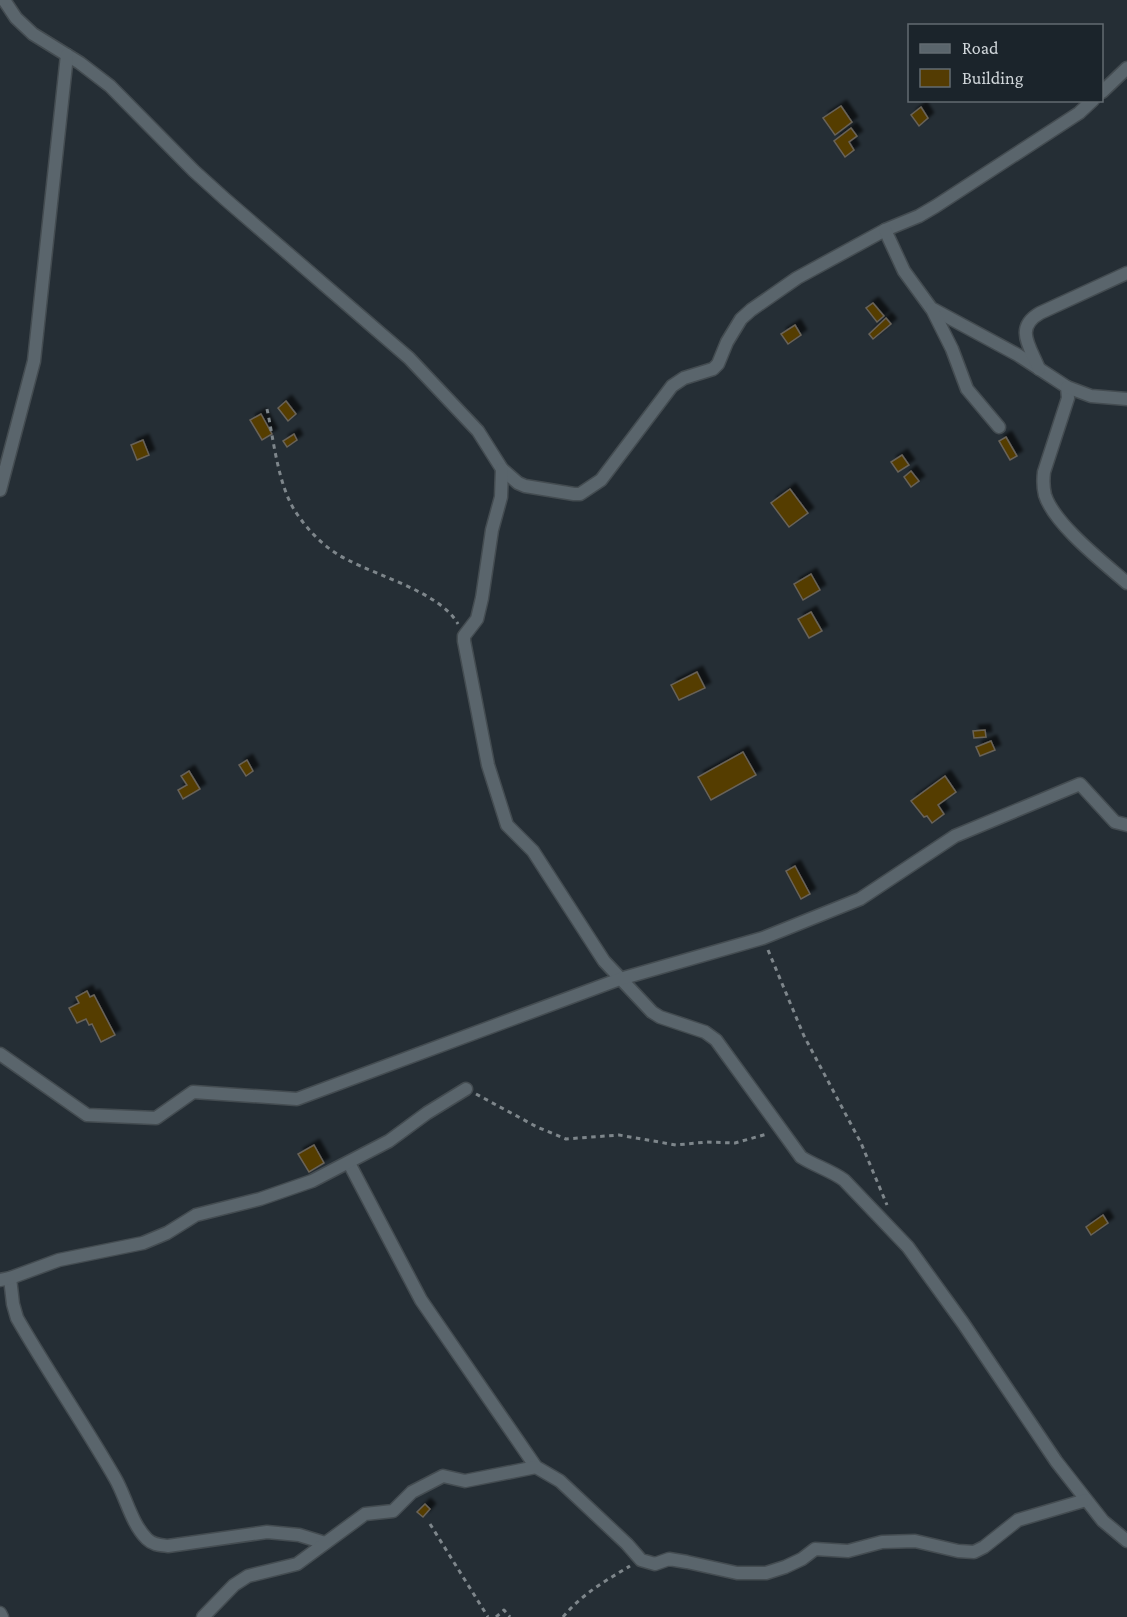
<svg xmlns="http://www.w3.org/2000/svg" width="1127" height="1617" viewBox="0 0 1127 1617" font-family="'Crimson Pro',serif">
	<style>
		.building { fill: #543c03; stroke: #696359; stroke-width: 1.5; filter: url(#shadow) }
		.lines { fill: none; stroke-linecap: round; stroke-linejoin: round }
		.street-casing { stroke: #444c51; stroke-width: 15 }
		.path { stroke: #7e868b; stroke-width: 3; stroke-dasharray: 4.5 4.5; stroke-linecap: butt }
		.street { stroke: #5a656c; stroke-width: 12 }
	</style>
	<defs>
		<filter id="shadow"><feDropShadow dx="5.5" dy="-5.5" stdDeviation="1.5" flood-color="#0009"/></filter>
	</defs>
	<rect width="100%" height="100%" fill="#252e35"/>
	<g class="building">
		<polygon points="841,106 852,122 835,135 823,118"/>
		<polygon points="921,107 928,118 919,126 911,115"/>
		<polygon points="851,128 857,136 849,142 854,150 845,157 834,141"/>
		<polygon points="873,303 884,316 877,322 866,308"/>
		<polygon points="886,318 891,324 873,339 869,334"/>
		<polygon points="795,325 801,335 788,344 781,334"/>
		<polygon points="286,401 296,414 288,421 278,408"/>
		<polygon points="261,414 272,434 262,440 250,420"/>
		<polygon points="294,434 297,440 287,447 283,441"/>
		<polygon points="1006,437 1017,456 1010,460 999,441"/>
		<polygon points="143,440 149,455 137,460 131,445"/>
		<polygon points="902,455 909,465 898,472 891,462"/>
		<polygon points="911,471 919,481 911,487 904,477"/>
		<polygon points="790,489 808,513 789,527 771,503"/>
		<polygon points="811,574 820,590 803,600 794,584"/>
		<polygon points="811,612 822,631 809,638 798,619"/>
		<polygon points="697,672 705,688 679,700 671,685"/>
		<polygon points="985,730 986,737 974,738 973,731"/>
		<polygon points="991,741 995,750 980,756 976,747"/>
		<polygon points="743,752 756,775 711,800 698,777"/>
		<polygon points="247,760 253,771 246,776 239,765"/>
		<polygon points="189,771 200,789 183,799 178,790 187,785 181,776"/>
		<polygon points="945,776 956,792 938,805 944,814 932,823 927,816 924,817 911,801"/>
		<polygon points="795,866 810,894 801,899 786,871"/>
		<polygon points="87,991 90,997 94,995 115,1035 101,1042 92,1024 89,1025 86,1019 77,1023 69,1008 79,1003 76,997"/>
		<polygon points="314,1145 324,1163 309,1172 298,1154"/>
		<polygon points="1103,1215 1108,1223 1091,1235 1086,1227"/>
		<polygon points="425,1504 430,1509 423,1517 417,1512"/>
	</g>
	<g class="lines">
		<defs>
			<g id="street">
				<polyline points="4,0 16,18 33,34 80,63 110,86 194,171 225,199 409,358 478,431 502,469 518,483 525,486 574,494 580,494 601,480 672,386 684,378 713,369 718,364 727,342 741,319 751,310 797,278 885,230 919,216 936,206 1079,113 1093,100"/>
				<polyline points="1102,92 1127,68"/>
				<path d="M885 230 904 271 931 308 1018 355 1067 387 1068 398 1044 472C1043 480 1043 487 1045 495 1054 524 1104 563 1127 583"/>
				<polyline points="932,309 952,349 967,389 999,427"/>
				<path d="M1039 369C1030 346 1014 328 1040 313L1127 273"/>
				<polyline points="1067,387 1091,396 1127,399"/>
				<path d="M502 469 501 497 492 530 482 598 477 619 464 636V641L488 765 507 825 533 851 604 961 652 1012 660 1017 705 1032 716 1040 801 1157C815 1166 830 1170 844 1180L908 1247 963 1323 1056 1461 1103 1521 1127 1541"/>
				<polyline points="0,490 34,361 67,55"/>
				<polyline points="0,1054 87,1115 156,1118 193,1092 297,1099 620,979 763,938 860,899 955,836 1080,784 1115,822 1127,825"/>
				<polyline points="349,1163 421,1300 536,1467 560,1481 627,1544 641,1560 655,1564 669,1559 687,1562 737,1573 766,1573 785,1567 802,1559 815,1549 848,1551 882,1542 915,1541 958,1551 974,1552 984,1547 1018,1520 1086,1500"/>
				<path d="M10 1278 13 1304 17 1318C48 1372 84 1424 115 1478 126 1497 131 1523 147 1539 153 1545 160 1545 168 1546L267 1532 299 1535 325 1543"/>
				<polyline points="0,1280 10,1278 59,1260 143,1243 167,1233 196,1215 260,1199 312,1181 389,1141 427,1113 466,1089"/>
				<polyline points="0,1613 2,1617"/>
				<polyline points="203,1617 234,1585 248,1576 297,1564 365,1514 393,1511 412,1492 443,1476 465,1481 536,1467"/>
			</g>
		</defs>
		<use href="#street" class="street-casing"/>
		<g class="path">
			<path d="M267 409C274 441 278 487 297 514 310 533 327 550 348 560 378 576 441 593 458 624"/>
			<polyline points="768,950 804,1036 861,1143 887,1205"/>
			<polyline points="476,1094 537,1127 566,1139 619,1135 676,1145 707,1142 735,1143 767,1134"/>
			<polyline points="430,1524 488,1617"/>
			<polyline points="496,1617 504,1610 510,1617"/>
			<path d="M563 1617C582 1594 605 1581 630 1566"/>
		</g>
		<use href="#street" class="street"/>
	</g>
	<rect x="908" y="24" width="195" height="78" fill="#1b242b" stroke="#636b71" stroke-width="1.5"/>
	<rect x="920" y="44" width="30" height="9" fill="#5a656c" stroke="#636b71" stroke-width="1.5"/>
	<text x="962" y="54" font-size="18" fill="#d0d6da">Road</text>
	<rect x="920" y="69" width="30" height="18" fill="#543c03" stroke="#636b71" stroke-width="1.5"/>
	<text x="962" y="84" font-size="18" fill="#d0d6da">Building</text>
</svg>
